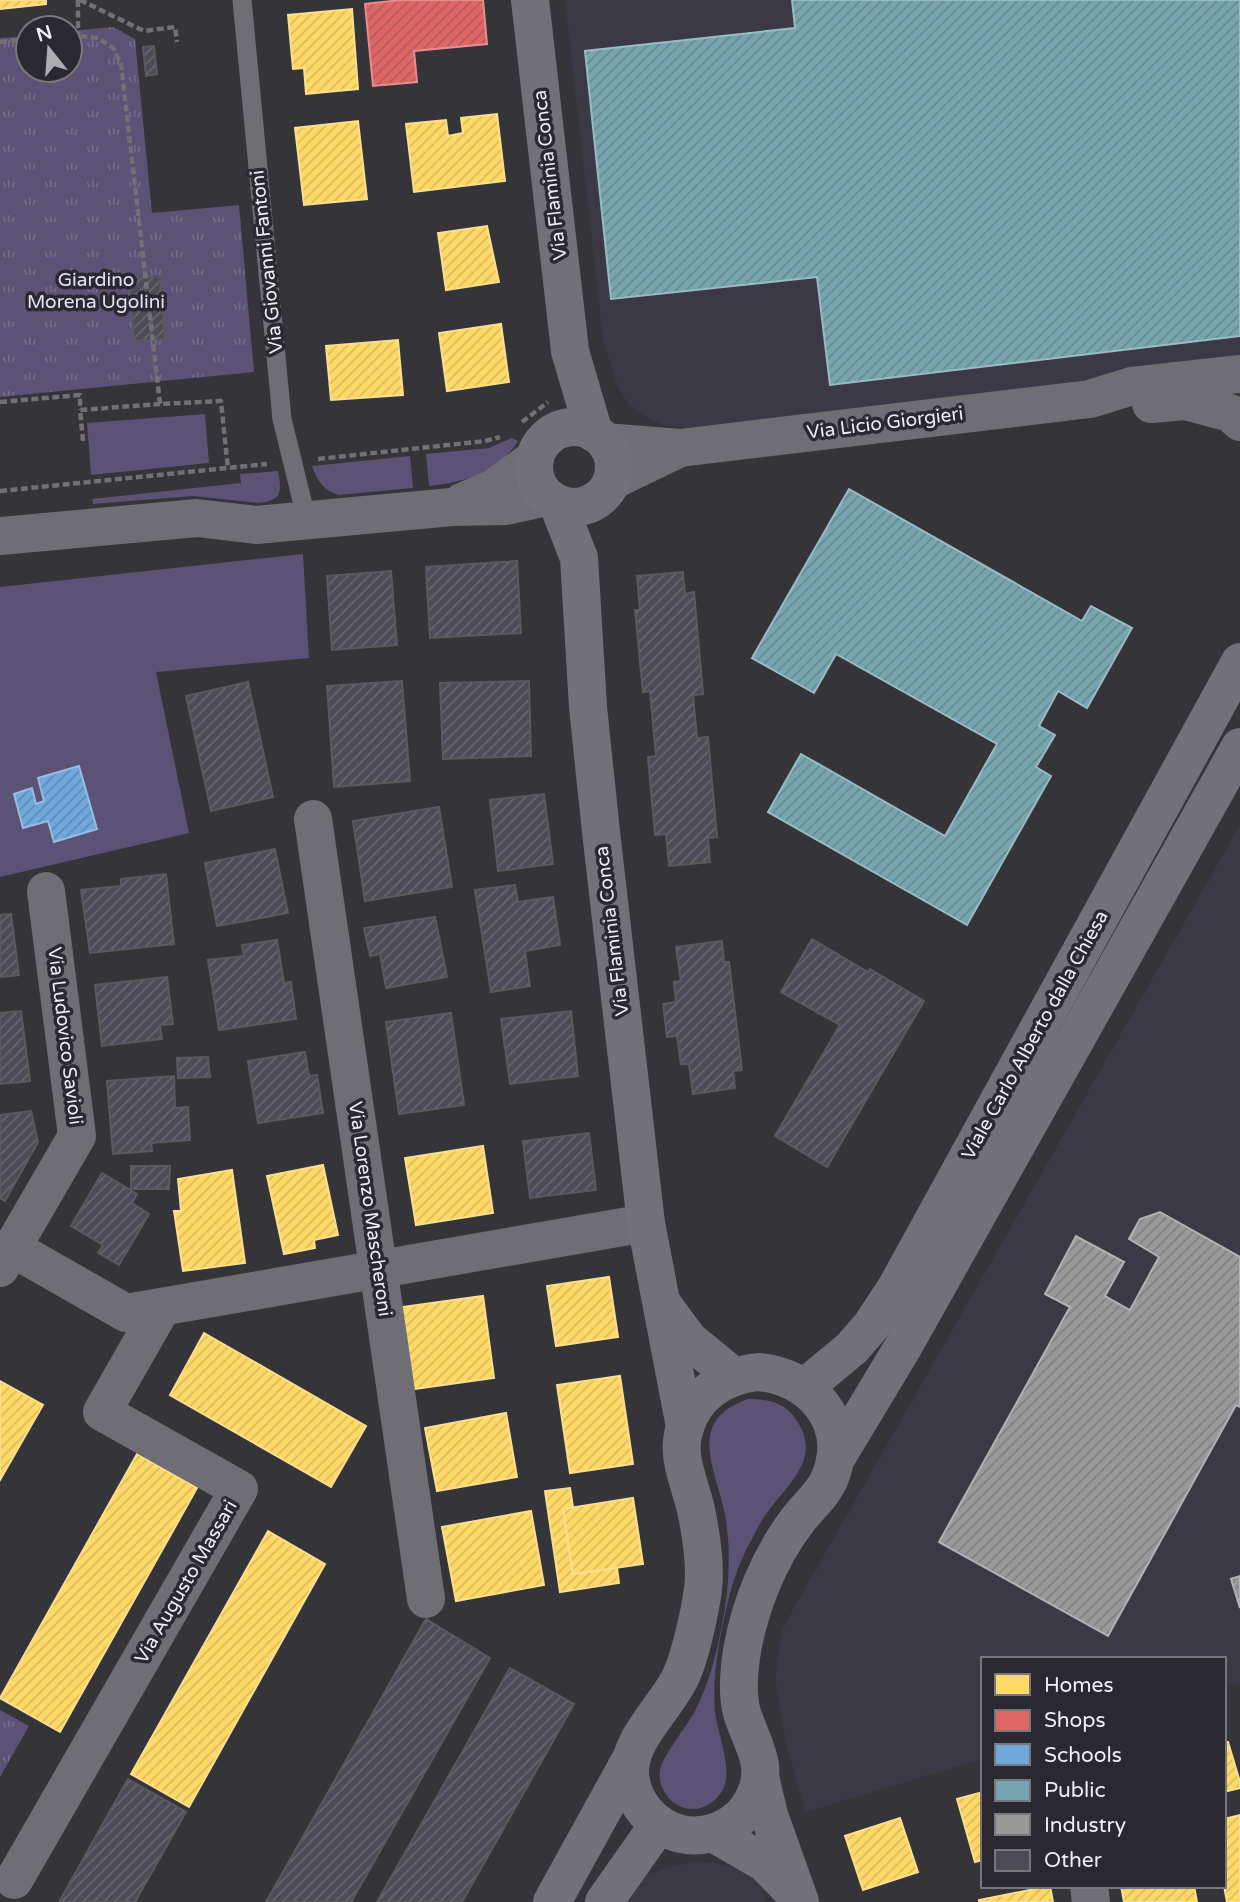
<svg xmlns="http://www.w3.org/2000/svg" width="1240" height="1902" viewBox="0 0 1240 1902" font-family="'Varela Round',sans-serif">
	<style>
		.built { fill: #3c3946 }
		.grass { fill: #5b5275 }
		.park { fill: url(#park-tufts) }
		.homes { fill: url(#homes-hatch); stroke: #fadf90; stroke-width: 2 }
		.shops { fill: url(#shops-hatch); stroke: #e48e90; stroke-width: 2 }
		.schools { fill: url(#schools-hatch); stroke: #95bde3; stroke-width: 2 }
		.public { fill: url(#public-hatch); stroke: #9abbc3; stroke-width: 2 }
		.industry { fill: url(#industry-hatch); stroke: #b2b2b4; stroke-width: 2 }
		.building { fill: url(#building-hatch); stroke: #5a595c; stroke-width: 2 }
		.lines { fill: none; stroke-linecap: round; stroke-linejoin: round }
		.path { stroke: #717075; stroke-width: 4.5; stroke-dasharray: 7 3.5; stroke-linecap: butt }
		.lane { stroke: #706e75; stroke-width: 19 }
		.street { stroke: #706e75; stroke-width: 38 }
		.secondary { stroke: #727079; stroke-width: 38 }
		.labels { text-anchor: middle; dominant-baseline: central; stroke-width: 7; stroke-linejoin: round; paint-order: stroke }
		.street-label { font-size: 19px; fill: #eeedf2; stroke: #2a2830 }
		.park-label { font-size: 19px; fill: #e4e1f1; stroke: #2a2830 }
	</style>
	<defs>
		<pattern id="park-tufts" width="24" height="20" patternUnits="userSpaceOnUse" patternTransform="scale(1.75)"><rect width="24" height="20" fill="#5b5275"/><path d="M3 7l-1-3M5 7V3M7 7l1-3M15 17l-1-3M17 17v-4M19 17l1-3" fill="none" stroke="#736b89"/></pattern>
		<pattern id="homes-hatch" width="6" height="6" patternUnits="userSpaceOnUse" patternTransform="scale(1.75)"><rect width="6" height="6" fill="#ffd966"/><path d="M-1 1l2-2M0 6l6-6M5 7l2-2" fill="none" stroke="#dabc60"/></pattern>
		<pattern id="shops-hatch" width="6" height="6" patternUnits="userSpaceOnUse" patternTransform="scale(1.75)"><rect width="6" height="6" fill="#e06666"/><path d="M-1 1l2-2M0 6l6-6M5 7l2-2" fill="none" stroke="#b25d5d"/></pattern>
		<pattern id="schools-hatch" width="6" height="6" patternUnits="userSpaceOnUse" patternTransform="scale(1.75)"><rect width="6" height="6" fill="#6fa8dc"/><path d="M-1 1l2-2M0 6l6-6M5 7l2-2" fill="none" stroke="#638bb0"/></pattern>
		<pattern id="public-hatch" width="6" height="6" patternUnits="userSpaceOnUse" patternTransform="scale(1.75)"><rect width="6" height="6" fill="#76a5af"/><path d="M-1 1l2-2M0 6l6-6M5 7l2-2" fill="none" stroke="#688990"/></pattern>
		<pattern id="industry-hatch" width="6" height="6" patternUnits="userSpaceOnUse" patternTransform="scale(1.75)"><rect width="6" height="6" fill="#999"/><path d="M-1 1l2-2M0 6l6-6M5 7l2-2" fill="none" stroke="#808081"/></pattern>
		<pattern id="building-hatch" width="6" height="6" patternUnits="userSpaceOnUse" patternTransform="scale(1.75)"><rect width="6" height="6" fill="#4d4b56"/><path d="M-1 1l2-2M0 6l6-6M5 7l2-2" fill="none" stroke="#67656f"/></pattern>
	</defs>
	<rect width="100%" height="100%" fill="#353439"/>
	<g class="built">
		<polygon points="565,0 1240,0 1240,364 686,428 664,425 646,417 630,406 617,386 603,340"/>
		<polygon points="1240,825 1240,1683 1224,1687 1224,1659 983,1659 983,1759 806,1812 787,1749 775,1680 782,1629"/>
		<polygon points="694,1862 717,1863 740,1869 752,1877 761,1888 766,1902 620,1902 641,1878 667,1867"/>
	</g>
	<g class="grass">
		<polygon points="205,414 209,463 91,475 87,423"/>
		<path d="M512 438 518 441C497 474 465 482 429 486L426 454 489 448Z"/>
		<path d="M410 456 413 488 339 495C322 490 318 481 312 466Z"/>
		<path d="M278 471C282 492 282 501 258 503L193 496 93 504 92 499 241 483 240 474Z"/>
		<polygon points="303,554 309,658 156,672 189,833 0,877 0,587"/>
		<path d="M748 1399C767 1399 784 1402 795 1418 824 1458 788 1483 766 1514 761 1521 757 1529 753 1537 741 1558 732 1582 727 1606 719 1641 712 1675 715 1711 717 1732 731 1764 725 1784 721 1797 709 1808 694 1809 674 1810 657 1790 660 1770 662 1757 687 1726 695 1711 709 1684 716 1655 722 1625 729 1591 731 1555 726 1520 719 1473 682 1422 748 1399Z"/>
	</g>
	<g class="park">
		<polygon points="113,27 135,39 152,213 239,205 254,372 0,397 0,38 28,36 28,70 70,70 70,31"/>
		<polygon points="0,1710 29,1726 0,1777"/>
	</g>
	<g class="homes">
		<polygon points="0,0 46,0 46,4 0,9"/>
		<polygon points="352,9 358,89 306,94 304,68 293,69 288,15"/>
		<polygon points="497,114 505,181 414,192 406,124 446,120 448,136 463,133 461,118"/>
		<polygon points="358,121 367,199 304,205 295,128"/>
		<polygon points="487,226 499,282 446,290 438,233"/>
		<polygon points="501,324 509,382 447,391 439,333"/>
		<polygon points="398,340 403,395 331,400 326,346"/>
		<polygon points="483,1146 493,1213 416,1225 405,1158"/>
		<polygon points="323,1165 338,1235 314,1240 315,1248 284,1254 267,1176"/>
		<polygon points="232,1170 245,1263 183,1271 174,1211 181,1211 178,1179"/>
		<polygon points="609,1277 618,1337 556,1346 547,1286"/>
		<polygon points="483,1296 494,1378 414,1389 402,1307"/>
		<polygon points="204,1333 366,1426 331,1487 170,1395"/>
		<polygon points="620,1376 633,1464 570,1473 557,1385"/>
		<polygon points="0,1381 43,1405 0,1480"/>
		<polygon points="506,1413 517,1477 437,1491 425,1428"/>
		<polygon points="137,1454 197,1488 60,1732 0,1698"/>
		<polygon points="570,1488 573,1507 563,1509 573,1574 617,1568 619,1583 560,1592 545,1491"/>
		<polygon points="633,1498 643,1564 573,1574 563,1509"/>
		<polygon points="531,1511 544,1585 456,1601 442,1527"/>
		<polygon points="268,1531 325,1564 189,1807 131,1774"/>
		<polygon points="1224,1742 1228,1742 1240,1782 1240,1788 1224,1792"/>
		<polygon points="983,1792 983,1860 975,1862 957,1799"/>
		<polygon points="1240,1815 1240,1902 1227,1902 1224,1886 1224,1819"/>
		<polygon points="900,1818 918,1872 863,1890 845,1836"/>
		<polygon points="1050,1886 1053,1902 979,1902 979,1900"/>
		<polygon points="1121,1886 1194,1886 1197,1902 1124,1902"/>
	</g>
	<polygon class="shops" points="401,0 483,0 487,44 414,51 417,82 373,86 365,4"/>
	<polygon class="schools" points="79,766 97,829 54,842 48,821 23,828 14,794 32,788 36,804 44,801 38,778"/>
	<g class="public">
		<polygon points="792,0 1240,0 1240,336 830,385 817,277 611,299 585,51 795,28"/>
		<polygon points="849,489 1082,621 1091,606 1132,628 1087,708 1058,691 1039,726 1055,735 1036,767 1051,776 967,925 768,812 801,754 945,836 997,744 836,654 814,693 752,658"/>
	</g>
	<g class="industry">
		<polygon points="1160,1212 1240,1257 1240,1407 1236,1405 1108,1636 939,1542 1070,1307 1045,1294 1076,1236 1124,1262 1105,1296 1130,1310 1159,1257 1129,1239 1140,1219"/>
		<polygon points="1240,1576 1240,1608 1231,1579"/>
	</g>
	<g class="building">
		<polygon points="154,46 157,74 146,76 143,47"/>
		<polygon points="160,276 165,339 134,341 129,278"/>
		<polygon points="517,561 521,633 430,638 426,567"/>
		<polygon points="391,571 397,645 332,650 327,576"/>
		<polygon points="683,572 685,594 694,592 703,694 693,695 697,738 708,737 717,837 708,838 710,862 669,866 666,834 655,835 648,757 656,756 650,691 643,692 635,610 640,610 637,576"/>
		<polygon points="402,681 410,781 334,787 327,686"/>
		<polygon points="529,681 531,756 443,759 440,683"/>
		<polygon points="248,682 273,797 211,811 186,696"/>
		<polygon points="544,794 553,864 498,871 490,800"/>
		<polygon points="439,807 452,887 365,901 353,821"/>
		<polygon points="275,849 288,913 217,926 205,863"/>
		<polygon points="166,874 174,944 90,953 81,890 121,886 121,879"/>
		<polygon points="515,885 518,902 553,897 560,945 525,951 530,986 491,992 475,890"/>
		<polygon points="11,914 19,975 0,977 0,915"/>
		<polygon points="435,917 447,977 386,988 380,954 370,956 364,928"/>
		<polygon points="812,939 868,972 870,969 924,1001 827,1167 775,1136 840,1025 781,992"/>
		<polygon points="277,940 284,983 291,982 296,1019 219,1030 208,960 244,956 242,945"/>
		<polygon points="722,941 724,962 729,962 742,1070 733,1071 735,1088 693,1094 689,1064 681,1064 677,1036 667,1037 663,1004 676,1002 674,982 681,981 676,947"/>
		<polygon points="167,977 173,1024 160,1025 162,1039 102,1046 95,985"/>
		<polygon points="21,1011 30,1081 0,1084 0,1013"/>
		<polygon points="571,1011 578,1076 510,1084 501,1019"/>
		<polygon points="451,1013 464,1105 399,1114 386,1022"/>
		<polygon points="305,1052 309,1076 317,1075 323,1113 258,1123 248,1061"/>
		<polygon points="208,1057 210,1077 178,1078 177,1058"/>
		<polygon points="174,1076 175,1108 188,1107 190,1140 151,1143 152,1151 113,1154 107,1081"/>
		<polygon points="31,1111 38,1142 5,1201 0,1198 0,1115"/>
		<polygon points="589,1133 596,1190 530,1198 523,1141"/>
		<polygon points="131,1166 170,1166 169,1189 131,1189"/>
		<polygon points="102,1173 137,1194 132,1203 149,1214 119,1265 98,1253 103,1245 71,1226"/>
		<polygon points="426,1619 490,1658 351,1902 266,1902"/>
		<polygon points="510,1668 574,1704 462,1902 377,1902"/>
		<polygon points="128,1779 186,1812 135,1902 59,1902"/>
	</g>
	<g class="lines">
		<g class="path">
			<polyline points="78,0 78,34"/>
			<polyline points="80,0 144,31 175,27 177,42"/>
			<polyline points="70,35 98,38 113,48 121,64 160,404 221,401 228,469"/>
			<polyline points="0,42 28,39"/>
			<polyline points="0,402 80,395 80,410"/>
			<polyline points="522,422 548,402"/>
			<polyline points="83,441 80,410 160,404"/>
			<polyline points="318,459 485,441 500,437"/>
			<polyline points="0,491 267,464"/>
		</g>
		<polyline class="lane" points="242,0 282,419 307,521"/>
		<g class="street">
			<polyline points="1151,404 1185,401 1230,413 1240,422"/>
			<polyline points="605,442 680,448 1090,399 1132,386 1240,374"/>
			<polyline points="612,481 678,449"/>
			<polyline points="462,502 494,488 535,458"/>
			<polyline points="0,536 197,518 256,525 452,507 506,506 547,497"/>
			<polyline points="313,819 426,1599"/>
			<polyline points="12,1248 77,1136 46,891"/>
			<polyline points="0,1268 12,1248 126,1313 646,1223"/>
			<polyline points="14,1880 239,1489 102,1412 162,1307"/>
			<polyline points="1089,1886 1091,1902"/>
		</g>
		<g class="secondary">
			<polyline points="530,0 570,351 594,433"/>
			<circle cx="574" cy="467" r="40"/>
			<polyline points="558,504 579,558 588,707 601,832 646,1223 685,1427"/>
			<polyline points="664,1306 689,1340 733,1376"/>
			<path d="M758 1372C810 1376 851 1421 831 1475 824 1494 809 1505 797 1521 769 1558 750 1605 742 1651 739 1670 737 1695 742 1713 752 1745 771 1766 753 1800 740 1826 709 1840 681 1834 652 1827 631 1801 630 1772 629 1739 666 1707 680 1678 690 1658 700 1612 703 1589 706 1565 701 1534 696 1510 690 1482 675 1456 685 1427 696 1393 724 1376 758 1372Z"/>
			<polyline points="805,1387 852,1348 871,1326 896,1288 1240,662"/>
			<polyline points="835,1460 903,1347 1240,747"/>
			<polyline points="760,1777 769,1815 800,1902"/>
			<polyline points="713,1833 765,1863 792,1891"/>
			<polyline points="552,1902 632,1757"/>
			<polyline points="604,1902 659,1824"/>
		</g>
	</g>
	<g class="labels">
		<g class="street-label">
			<text transform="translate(550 175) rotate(-97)">Via Flaminia Conca</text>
			<text transform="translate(267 262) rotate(-96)">Via Giovanni Fantoni</text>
			<text transform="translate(885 423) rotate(-7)">Via Licio Giorgieri</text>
			<text transform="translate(612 931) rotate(-97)">Via Flaminia Conca</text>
			<text transform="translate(1035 1035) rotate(-61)">Viale Carlo Alberto dalla Chiesa</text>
			<text transform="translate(65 1036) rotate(83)">Via Ludovico Savioli</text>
			<text transform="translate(370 1209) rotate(82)">Via Lorenzo Mascheroni</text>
			<text transform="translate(186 1582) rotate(-60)">Via Augusto Massari</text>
		</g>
		<g class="park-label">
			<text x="96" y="280">Giardino<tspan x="96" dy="22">Morena Ugolini</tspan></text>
		</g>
	</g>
	<rect x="981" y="1657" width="245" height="231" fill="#2a2830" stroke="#78777e" stroke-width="2"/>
	<rect x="995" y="1674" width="35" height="21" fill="#ffd966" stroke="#78777e" stroke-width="2"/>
	<text x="1044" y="1692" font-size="21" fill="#eeedf2">Homes</text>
	<rect x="995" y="1710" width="35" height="21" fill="#e06666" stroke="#78777e" stroke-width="2"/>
	<text x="1044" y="1727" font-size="21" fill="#eeedf2">Shops</text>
	<rect x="995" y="1744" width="35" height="21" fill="#6fa8dc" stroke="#78777e" stroke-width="2"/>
	<text x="1044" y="1762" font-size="21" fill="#eeedf2">Schools</text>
	<rect x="995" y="1780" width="35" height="21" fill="#76a5af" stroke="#78777e" stroke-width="2"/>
	<text x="1044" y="1797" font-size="21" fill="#eeedf2">Public</text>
	<rect x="995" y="1814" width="35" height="21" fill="#999999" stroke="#78777e" stroke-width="2"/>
	<text x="1044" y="1832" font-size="21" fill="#eeedf2">Industry</text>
	<rect x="995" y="1850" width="35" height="21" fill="#4d4b56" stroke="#78777e" stroke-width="2"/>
	<text x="1044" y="1867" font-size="21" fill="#eeedf2">Other</text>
	<g transform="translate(49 49) rotate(343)"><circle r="33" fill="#2a2830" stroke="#78777e" stroke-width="2"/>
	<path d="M0-5L12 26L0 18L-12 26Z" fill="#adacb1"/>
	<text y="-10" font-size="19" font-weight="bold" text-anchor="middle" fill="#eeedf2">N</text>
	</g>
</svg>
